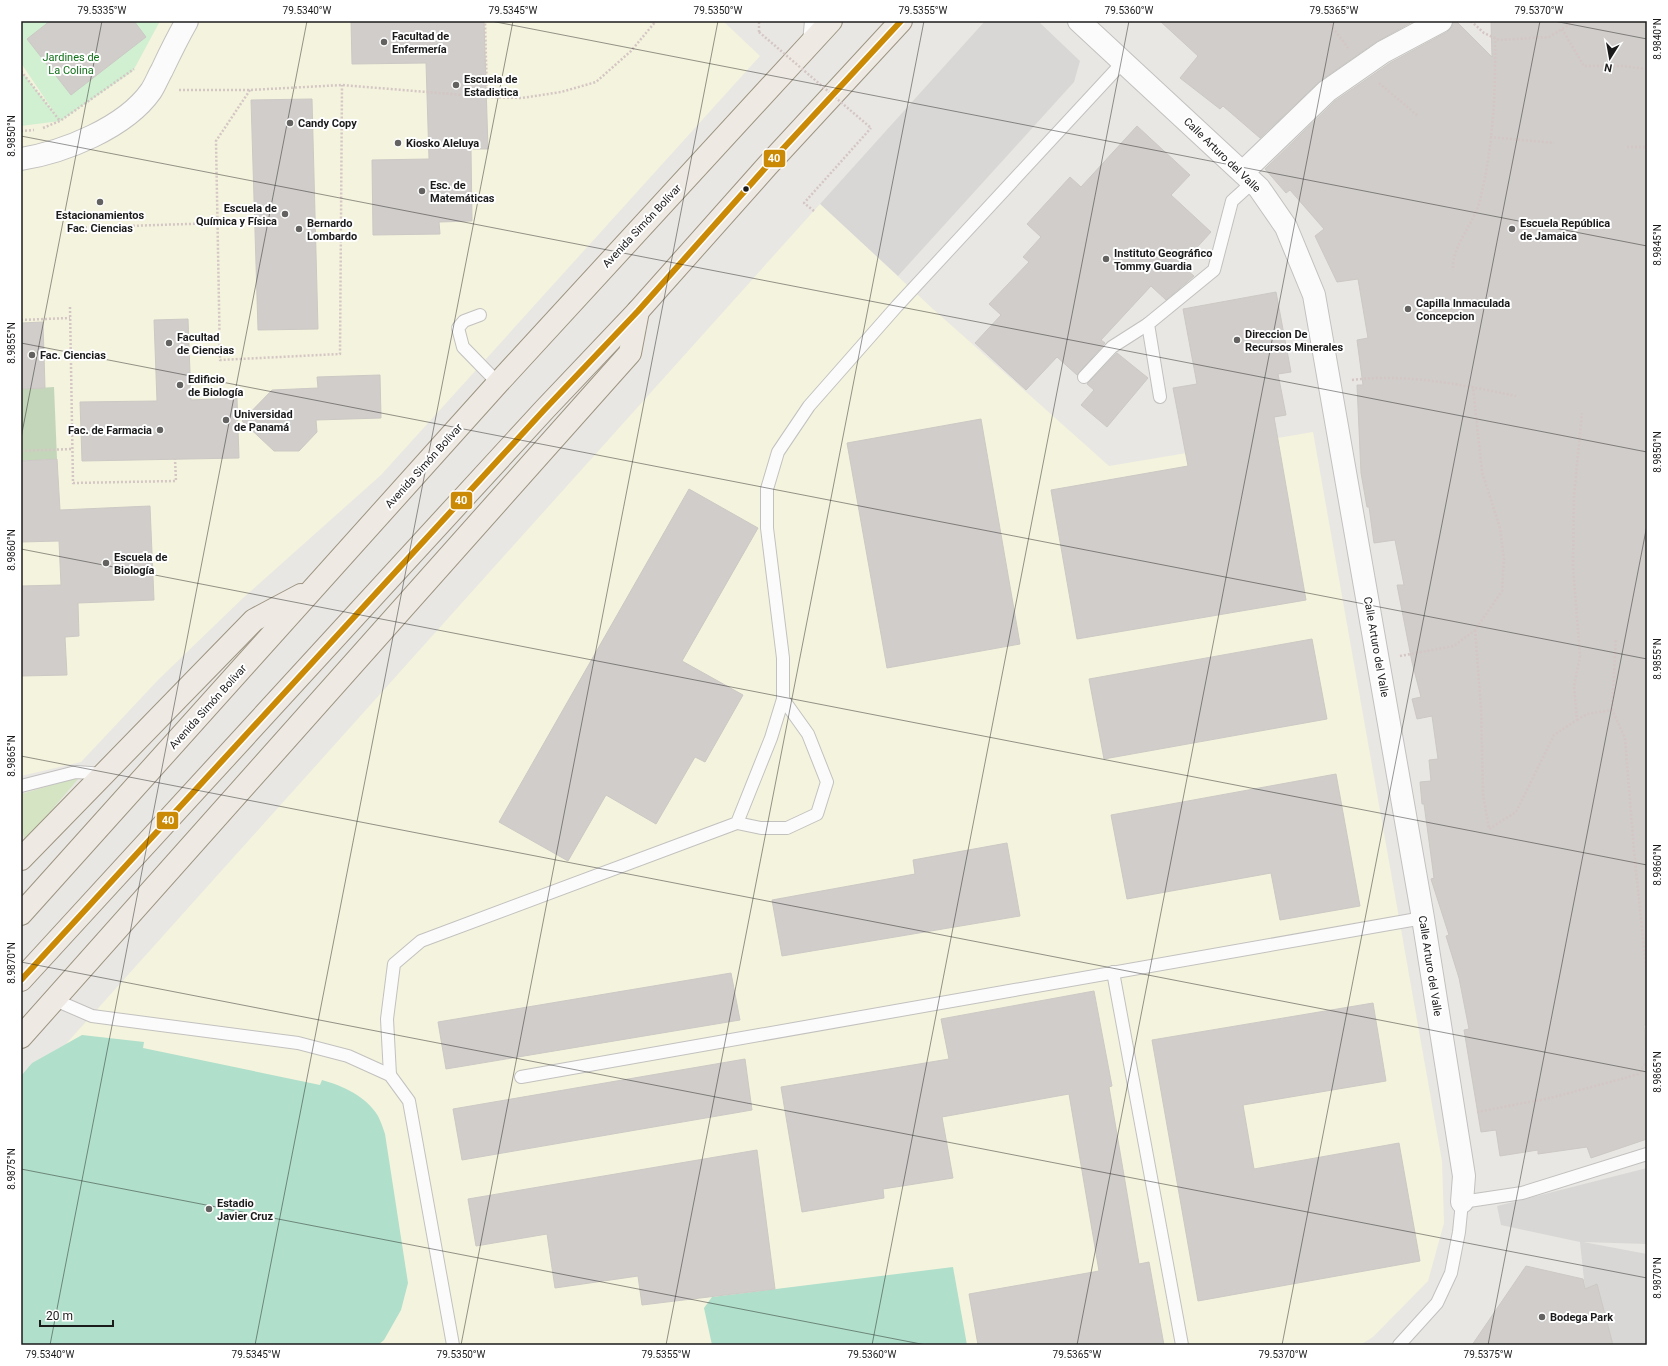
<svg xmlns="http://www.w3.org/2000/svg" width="1668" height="1366" viewBox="0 0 1668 1366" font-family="Roboto,sans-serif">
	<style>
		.residential { fill: #d8d7d5 }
		.education { fill: #f4f3dd }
		.grass { fill: #d5e5c3 }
		.forest { fill: #c4d6b9 }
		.park { fill: #d1efd1 }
		.pitch { fill: #b0dfcb }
		.building { fill: #d0cdca; stroke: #ccc9c5 }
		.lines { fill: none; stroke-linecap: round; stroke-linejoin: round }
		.lane-casing { stroke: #c2c1bf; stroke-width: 14 }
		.street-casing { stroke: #c2c1bf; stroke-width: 24 }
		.primary-casing { stroke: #9d9482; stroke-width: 24 }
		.path { stroke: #d4c6c4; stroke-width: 2.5; stroke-dasharray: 2 2; stroke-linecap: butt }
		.lane { stroke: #fcfbfb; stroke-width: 12 }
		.street { stroke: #fcfbfb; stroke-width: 22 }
		.primary { stroke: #eeeae3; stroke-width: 22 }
		.path-bridge { stroke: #d4c6c4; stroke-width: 2.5; stroke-dasharray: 2 2; stroke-linecap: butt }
		.bus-1-casing { stroke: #fff; stroke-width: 9 }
		.bus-1 { stroke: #cb8a05; stroke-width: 6 }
		.ticks { fill: none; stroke: #1b1b1b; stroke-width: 1; stroke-opacity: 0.45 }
		.poi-dot { fill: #636261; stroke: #fff; stroke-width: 1.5 }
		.bus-dot { fill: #1b1b1b; stroke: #fff; stroke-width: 1.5 }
		.labels { text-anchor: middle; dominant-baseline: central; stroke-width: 4; stroke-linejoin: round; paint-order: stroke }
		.poi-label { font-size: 11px; font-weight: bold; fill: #1b1b1b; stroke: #fff; text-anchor: start }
		.park-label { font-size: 11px; fill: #117119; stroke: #fff }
		.street-label { font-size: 11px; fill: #1b1b1b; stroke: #fff }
		.line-badge { stroke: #fff; stroke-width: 1.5 }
		.badge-label { font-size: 11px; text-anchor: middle; font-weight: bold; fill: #fff }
		.neatline { fill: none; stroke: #1b1b1b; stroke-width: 1.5 }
		.ticks-label { font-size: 10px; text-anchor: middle; fill: #1b1b1b }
	</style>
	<rect width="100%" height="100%" fill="#e9e7e3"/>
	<g class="residential">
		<polygon points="985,21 1038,21 1080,61 1074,82 898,276 820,204"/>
		<polygon points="1647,1168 1647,1244 1583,1242 1647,1254 1647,1345 1613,1345 1597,1284 1585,1289 1580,1242 1501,1225 1497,1206"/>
	</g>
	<g class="education">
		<polygon points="21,21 723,21 760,56 381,475 243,598 158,680 81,762 21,776"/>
		<polygon points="820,204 933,309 1109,466 1313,432 1442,1161 1444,1223 1428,1281 1373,1337 1360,1345 21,1345 21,1076 32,1063 66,1044"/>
	</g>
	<polygon class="grass" points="80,777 25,841 21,828 21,794"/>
	<polygon class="forest" points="54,387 57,459 21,461 21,389"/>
	<polygon class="park" points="21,21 160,21 133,71 60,121 21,126 21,71 56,115 21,63"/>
	<g class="pitch">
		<path d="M82 1035 144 1042 143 1048 320 1085 322 1080C343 1086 366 1096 378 1116 381 1122 383 1128 385 1134L408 1283 401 1310 384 1340 378 1345H21V1076L32 1063Z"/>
		<polygon points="953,1267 967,1345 712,1345 704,1308 712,1297"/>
	</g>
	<g class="building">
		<polygon points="50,21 134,21 146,37 71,95 27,39"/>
		<polygon points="351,21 484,21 488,149 471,149 472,221 439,222 440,234 373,235 372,160 429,159 426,63 352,64"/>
		<polygon points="1160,21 1414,21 1376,42 1320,81 1260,138 1223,106 1220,109 1180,78 1198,56"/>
		<polygon points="1453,21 1456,21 1492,57 1491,21 1647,21 1647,1025 1644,1025 1647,1061 1647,1139 1591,1158 1587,1147 1538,1154 1538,1150 1500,1156 1496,1130 1481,1132 1464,1030 1469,1029 1459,978 1446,936 1449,935 1431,879 1434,878 1424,804 1422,804 1420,782 1431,781 1429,760 1438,759 1432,716 1417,719 1412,699 1421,697 1412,662 1397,585 1404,585 1395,540 1374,543 1369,507 1367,507 1361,473 1357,385 1363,385 1357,340 1368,338 1358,279 1337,282 1315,236 1324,229 1290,190 1286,193 1265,169 1335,101 1390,63 1447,32 1452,27"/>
		<polygon points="312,99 318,329 258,330 251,100"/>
		<polygon points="1137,126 1190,175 1171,195 1211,232 1181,265 1194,276 1166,300 1151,286 1101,340 1105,343 1077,375 1057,357 1026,390 975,343 1001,315 989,304 1029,262 1023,257 1041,237 1027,224 1070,177 1081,187"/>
		<polygon points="1276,292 1291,372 1278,374 1286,415 1274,417 1306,600 1077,639 1051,490 1188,466 1173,388 1197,384 1183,309"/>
		<polygon points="188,319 191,400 237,398 239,458 82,461 80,402 157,401 154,320"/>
		<polygon points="43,322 45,388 21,389 21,323"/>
		<polygon points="1117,353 1148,378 1107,427 1081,405 1094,390 1087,384"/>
		<polygon points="380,375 381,418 316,420 317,432 299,451 274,451 242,421 272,390 318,388 317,377"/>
		<polygon points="981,419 1020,644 887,668 847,443"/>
		<polygon points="57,459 60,510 150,506 154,600 78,603 79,636 65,637 67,675 21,676 21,586 61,585 59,541 21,542 21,461"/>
		<polygon points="689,489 758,528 682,661 743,695 705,762 695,757 656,824 606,795 568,861 499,822"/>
		<polygon points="1312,639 1327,719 1104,759 1089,679"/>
		<polygon points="1336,774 1360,906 1280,920 1271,873 1127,899 1111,815"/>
		<polygon points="1007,843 1020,916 782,956 772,900 915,874 913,860"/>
		<polygon points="731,973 740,1020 446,1069 438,1022"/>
		<polygon points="1094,991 1112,1086 1109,1087 1139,1264 1149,1262 1164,1345 978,1345 969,1294 1099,1271 1069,1094 942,1117 953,1178 883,1189 884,1198 802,1212 781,1087 949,1059 941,1019"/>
		<polygon points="1373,1003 1386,1081 1243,1105 1254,1169 1399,1143 1420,1261 1198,1301 1152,1040"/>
		<polygon points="745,1059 752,1110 462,1160 453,1109"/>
		<polygon points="757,1150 775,1289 642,1305 638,1276 555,1288 547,1234 476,1246 468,1199"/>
		<polygon points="1526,1266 1583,1279 1585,1289 1597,1284 1613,1345 1472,1345"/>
	</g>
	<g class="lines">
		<defs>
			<g id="lane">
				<polyline points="809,42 811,21"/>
				<polyline points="480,315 464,321 458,328 463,347 498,383"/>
				<polyline points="1084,377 1112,347 1148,324"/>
				<polyline points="1160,397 1148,324 1214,270 1232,201 1253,182"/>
				<polyline points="21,786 76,772 105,774"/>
				<polyline points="737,823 761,828 787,828 817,814 827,782 808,734 783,699"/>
				<polyline points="1113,972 1182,1345"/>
				<polyline points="55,1000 92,1016 298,1043 348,1056 390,1075 409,1101 453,1345"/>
				<polyline points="390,1075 387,1019 394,964 421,941 737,823 771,738 783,699 783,658 767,528 767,489 778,452 809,406 897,306 1123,62"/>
				<polyline points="521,1077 1423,918"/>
				<polyline points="1399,1345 1437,1303 1451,1273 1459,1232 1462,1202 1522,1193 1647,1154"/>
			</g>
			<g id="street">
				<polyline points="1079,21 1259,188 1286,227 1314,295 1423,918 1464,1176 1462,1202"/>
				<path d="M21 159C64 152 125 128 151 91 155 85 158 77 162 70 170 53 178 37 187 21"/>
				<polyline points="1243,172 1327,91 1383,52 1441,21"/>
			</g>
			<g id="primary">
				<polyline points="21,859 254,620 301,595"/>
				<polyline points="21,914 498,383 831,21"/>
				<polyline points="21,980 545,409 638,311 767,166 901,21"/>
				<polyline points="21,1037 630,353 638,311"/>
			</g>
		</defs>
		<use href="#lane" class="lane-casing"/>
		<use href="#street" class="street-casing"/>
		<use href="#primary" class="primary-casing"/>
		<g class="path">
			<polyline points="1328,21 1348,48"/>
			<polyline points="1471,21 1484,33 1499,40 1549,37 1575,21"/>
			<polyline points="1562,29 1584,66 1622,66 1647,69"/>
			<polyline points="759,32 759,21"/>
			<polyline points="21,71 60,121"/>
			<polyline points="1379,83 1418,116"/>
			<polyline points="179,90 250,90 342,85 487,97 485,21"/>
			<polyline points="250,90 216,141 220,360 340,354 342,85"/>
			<polyline points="487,97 522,98 561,92 596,82 631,51 656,21"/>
			<polyline points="43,128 60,121 134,69"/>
			<polyline points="21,131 34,130"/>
			<polyline points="1490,137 1554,143"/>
			<polyline points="1627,147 1647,147"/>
			<polyline points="814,211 804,203 871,128"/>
			<polyline points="69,228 217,223"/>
			<path d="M1453 268C1452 246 1475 222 1480 200 1493 148 1496 92 1495 38"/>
			<polyline points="70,307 73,483 176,481 175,459"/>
			<polyline points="21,320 70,318"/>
			<path d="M1352 380C1406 373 1463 385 1516 396"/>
			<polyline points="21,451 72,449"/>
			<polyline points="1475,630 1481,708 1483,794 1489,829 1516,812 1554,735 1577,720 1574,686 1580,656 1573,566 1574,495 1582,413"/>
			<polyline points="1400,656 1454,646 1475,630 1502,591 1504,560 1500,528 1482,472 1473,387"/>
			<polyline points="1612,710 1616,638"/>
			<polyline points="1577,720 1587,714 1612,710 1625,738 1634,851 1647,977"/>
			<polyline points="1477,1112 1550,1098 1625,1078 1638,1074 1646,1063 1647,1058"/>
		</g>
		<use href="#lane" class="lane"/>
		<use href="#street" class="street"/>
		<use href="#primary" class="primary"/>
		<polyline class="path-bridge" points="759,32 871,128"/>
		<defs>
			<polyline id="bus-1" points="21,980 545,409 638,311 767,166 901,21"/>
		</defs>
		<use href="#bus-1" class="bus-1-casing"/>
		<use href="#bus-1" class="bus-1"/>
	</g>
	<path class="ticks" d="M491 21 1647 246M1554 21 1647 39M21 136 1647 452M21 343 1647 659M21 438 102 21M21 549 1647 865M21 756 1647 1072M21 962 1647 1278M21 1169 926 1345M50 1345 307 21M255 1345 513 21M461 1345 718 21M666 1345 924 21M872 1345 1129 21M1077 1345 1334 21M1282 1345 1540 21M1488 1345 1647 525"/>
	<g class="poi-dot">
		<circle cx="384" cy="42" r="4"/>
		<circle cx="456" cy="85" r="4"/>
		<circle cx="290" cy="123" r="4"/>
		<circle cx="398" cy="143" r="4"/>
		<circle cx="422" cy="191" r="4"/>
		<circle cx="100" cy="202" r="4"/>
		<circle cx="285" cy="214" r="4"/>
		<circle cx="299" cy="229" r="4"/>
		<circle cx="1512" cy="229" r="4"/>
		<circle cx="1106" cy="259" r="4"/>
		<circle cx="1408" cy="309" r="4"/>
		<circle cx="1237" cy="340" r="4"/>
		<circle cx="169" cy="343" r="4"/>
		<circle cx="32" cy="355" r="4"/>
		<circle cx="180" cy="385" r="4"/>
		<circle cx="226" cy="420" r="4"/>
		<circle cx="160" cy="430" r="4"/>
		<circle cx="106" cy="563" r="4"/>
		<circle cx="209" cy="1209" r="4"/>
		<circle cx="1542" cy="1317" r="4"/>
	</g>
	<circle class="bus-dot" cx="746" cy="189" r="3.5"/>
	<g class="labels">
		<g class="poi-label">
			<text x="392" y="36">Facultad de<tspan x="392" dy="13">Enfermería</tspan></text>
			<text x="464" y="79">Escuela de<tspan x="464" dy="13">Estadistica</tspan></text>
			<text x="298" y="123">Candy Copy</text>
			<text x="406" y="143">Kiosko Aleluya</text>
			<text x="430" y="185">Esc. de<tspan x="430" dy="13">Matemáticas</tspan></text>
			<text x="277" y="208" text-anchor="end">Escuela de<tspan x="277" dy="13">Química y Física</tspan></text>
			<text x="100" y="215" text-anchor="middle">Estacionamientos<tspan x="100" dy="13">Fac. Ciencias</tspan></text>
			<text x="307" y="223">Bernardo<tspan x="307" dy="13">Lombardo</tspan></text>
			<text x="1520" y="223">Escuela República<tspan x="1520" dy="13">de Jamaica</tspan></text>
			<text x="1114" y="253">Instituto Geográfico<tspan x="1114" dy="13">Tommy Guardia</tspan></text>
			<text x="1416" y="303">Capilla Inmaculada<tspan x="1416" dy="13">Concepcion</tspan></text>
			<text x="1245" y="334">Direccion De<tspan x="1245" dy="13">Recursos Minerales</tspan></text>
			<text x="177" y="337">Facultad<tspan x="177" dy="13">de Ciencias</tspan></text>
			<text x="40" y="355">Fac. Ciencias</text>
			<text x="188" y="379">Edificio<tspan x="188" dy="13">de Biología</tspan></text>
			<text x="234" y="414">Universidad<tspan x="234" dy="13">de Panamá</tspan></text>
			<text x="152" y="430" text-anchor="end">Fac. de Farmacia</text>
			<text x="114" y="557">Escuela de<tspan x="114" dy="13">Biología</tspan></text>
			<text x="217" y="1203">Estadio<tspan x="217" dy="13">Javier Cruz</tspan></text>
			<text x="1550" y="1317">Bodega Park</text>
		</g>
		<g class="park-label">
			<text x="71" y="57">Jardines de<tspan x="71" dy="13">La Colina</tspan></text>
		</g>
		<g class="street-label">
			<text transform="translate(1222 155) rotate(44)">Calle Arturo del Valle</text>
			<text transform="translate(642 226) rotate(-47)">Avenida Simón Bolívar</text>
			<text transform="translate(424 466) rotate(-48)">Avenida Simón Bolívar</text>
			<text transform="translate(1376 647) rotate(80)">Calle Arturo del Valle</text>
			<text transform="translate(208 707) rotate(-48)">Avenida Simón Bolívar</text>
			<text transform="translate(1430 966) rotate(81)">Calle Arturo del Valle</text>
		</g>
	</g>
	<g class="line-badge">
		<rect x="763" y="149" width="23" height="19" rx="4" fill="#cb8a05"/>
		<rect x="450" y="491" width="23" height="19" rx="4" fill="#cb8a05"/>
		<rect x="156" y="811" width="23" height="19" rx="4" fill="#cb8a05"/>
	</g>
	<g class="badge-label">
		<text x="774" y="162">40</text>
		<text x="461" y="504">40</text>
		<text x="168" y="824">40</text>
	</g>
	<rect width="1668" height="1366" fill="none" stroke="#ffffff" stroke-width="44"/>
	<g transform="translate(1610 58) rotate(191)" stroke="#ffffff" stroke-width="3" paint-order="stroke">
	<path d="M0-3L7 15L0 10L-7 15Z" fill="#1b1b1b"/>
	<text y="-6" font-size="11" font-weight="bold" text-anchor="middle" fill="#1b1b1b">N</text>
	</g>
	<path d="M40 1320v6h73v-6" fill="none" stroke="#1b1b1b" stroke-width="2"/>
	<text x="46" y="1320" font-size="12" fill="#1b1b1b" stroke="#ffffff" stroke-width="3" paint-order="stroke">20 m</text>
	<rect x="22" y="22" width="1624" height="1322" class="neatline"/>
	<g class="ticks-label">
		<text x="102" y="14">79.5335°W</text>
		<text x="307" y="14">79.5340°W</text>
		<text x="513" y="14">79.5345°W</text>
		<text x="718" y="14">79.5350°W</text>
		<text x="923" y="14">79.5355°W</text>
		<text x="1129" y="14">79.5360°W</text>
		<text x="1334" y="14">79.5365°W</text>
		<text x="1539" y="14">79.5370°W</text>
		<text transform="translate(1657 39) rotate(-90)" y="4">8.9840°N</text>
		<text transform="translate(11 136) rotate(-90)" y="4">8.9850°N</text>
		<text transform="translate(1657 245) rotate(-90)" y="4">8.9845°N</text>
		<text transform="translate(11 343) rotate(-90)" y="4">8.9855°N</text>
		<text transform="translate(1657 452) rotate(-90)" y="4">8.9850°N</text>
		<text transform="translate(11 550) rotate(-90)" y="4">8.9860°N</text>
		<text transform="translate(1657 659) rotate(-90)" y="4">8.9855°N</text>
		<text transform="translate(11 756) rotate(-90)" y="4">8.9865°N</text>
		<text transform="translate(1657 865) rotate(-90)" y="4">8.9860°N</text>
		<text transform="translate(11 963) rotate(-90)" y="4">8.9870°N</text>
		<text transform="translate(1657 1072) rotate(-90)" y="4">8.9865°N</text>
		<text transform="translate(11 1169) rotate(-90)" y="4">8.9875°N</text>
		<text transform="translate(1657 1278) rotate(-90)" y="4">8.9870°N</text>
		<text x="50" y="1358">79.5340°W</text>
		<text x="256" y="1358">79.5345°W</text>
		<text x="461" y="1358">79.5350°W</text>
		<text x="666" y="1358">79.5355°W</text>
		<text x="872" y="1358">79.5360°W</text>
		<text x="1077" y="1358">79.5365°W</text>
		<text x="1283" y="1358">79.5370°W</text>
		<text x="1488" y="1358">79.5375°W</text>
	</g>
</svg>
